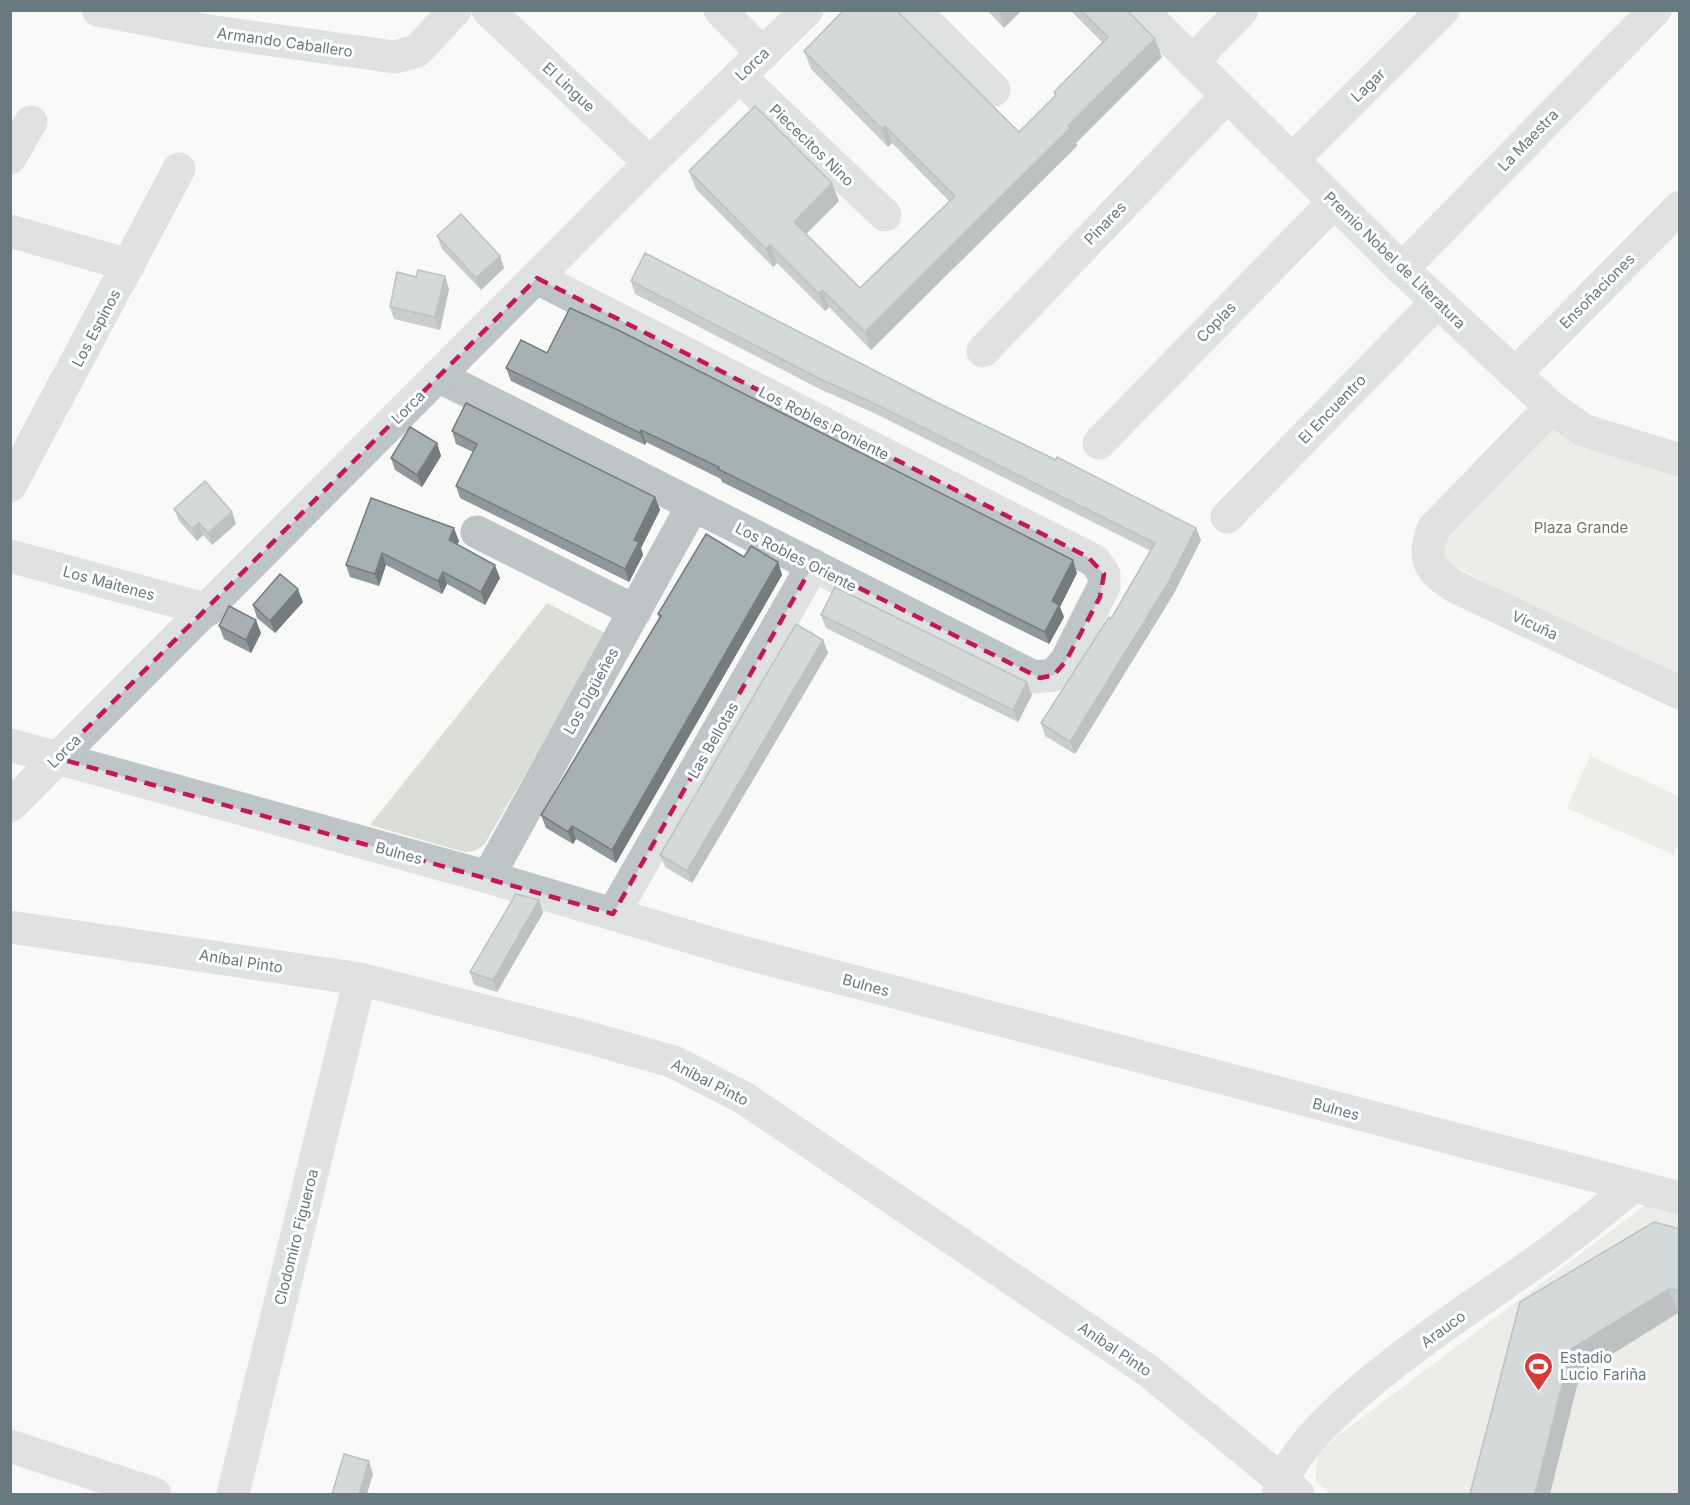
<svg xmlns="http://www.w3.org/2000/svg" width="1690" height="1505" viewBox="0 0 1690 1505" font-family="Inter,sans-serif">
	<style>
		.green { fill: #dbded6 }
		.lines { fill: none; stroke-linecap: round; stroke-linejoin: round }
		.minor { stroke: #bec5c6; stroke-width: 33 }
		.wall { fill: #8f989b }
		.shaded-wall { fill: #747c7e }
		.building { fill: #a6b1b4; stroke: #747c7e; stroke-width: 1.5 }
		.marked { fill: none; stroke: #c2185b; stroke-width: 4.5; stroke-dasharray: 12 8; stroke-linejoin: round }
		.labels { text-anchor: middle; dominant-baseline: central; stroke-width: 6; stroke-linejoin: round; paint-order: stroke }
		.street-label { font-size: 15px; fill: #667a80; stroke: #fff }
		.park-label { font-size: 15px; fill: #6d7865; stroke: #fff }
		.poi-label { font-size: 15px; fill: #667a80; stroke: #fff; text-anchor: start }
	</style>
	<rect width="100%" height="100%" fill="#f9f9f7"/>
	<g class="green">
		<polygon points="1558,420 1679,465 1679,679 1663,674 1445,561 1438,535"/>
		<polygon points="547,603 607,634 484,845 474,851 464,852 370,825"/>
		<polygon points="1590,756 1679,796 1679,843 1674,855 1567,808"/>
		<polygon points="1648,1203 1679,1212 1679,1494 1330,1494 1315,1481 1318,1456 1335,1438"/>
	</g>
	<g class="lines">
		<g class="minor">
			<polyline points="98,10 208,31 395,57 417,51 455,10"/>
			<polyline points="488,10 650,163"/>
			<polyline points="720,10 763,54"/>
			<polyline points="914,10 994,90"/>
			<polyline points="1141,10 1402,269 1551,407 1583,430 1680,460"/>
			<polyline points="1192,62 1242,10"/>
			<polyline points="739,76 885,215"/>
			<polyline points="10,158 31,122"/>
			<polyline points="1292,160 1443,10"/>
			<polyline points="10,231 129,265"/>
			<polyline points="1402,269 1655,10"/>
			<polyline points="983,351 1227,96"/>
			<polyline points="1515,374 1680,207"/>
			<polyline points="438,376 1034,677 1054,675 1066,661 1104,586 1104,574 1095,561 537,278"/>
			<path d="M1551 407 1433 529C1422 561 1429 570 1456 587L1680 693"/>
			<polyline points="1099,443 1334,202"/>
			<polyline points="10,486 179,169"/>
			<polyline points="1227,517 1437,302"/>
			<polyline points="477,532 635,611"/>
			<polyline points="10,556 208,610"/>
			<polyline points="10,745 488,877 734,950 1680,1198"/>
			<polyline points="10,806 650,163 807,10"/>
			<polyline points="488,877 693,505"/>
			<polyline points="613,914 813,565"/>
			<polyline points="10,927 360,979 590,1038 674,1062 744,1098 1150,1372 1298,1494"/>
			<polyline points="10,1446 155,1494"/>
			<polyline points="233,1494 360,979"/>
			<path d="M1278 1494C1299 1412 1481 1303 1551 1251 1579 1231 1606 1208 1633 1186"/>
		</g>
	</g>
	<g class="wall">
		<polygon points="987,10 1022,10 1004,28"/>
		<polygon points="1070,10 1127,10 1162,57 1076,143 1077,146 871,350 829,307 825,311 777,263 773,267 696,189 689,171 839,201 806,234 860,288 950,202 892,143 888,147 811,69 804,51 1019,132 1055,96 1054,92 1103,43"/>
		<polygon points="437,236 500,256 504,268 481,290 442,249"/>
		<polygon points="631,281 938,403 1196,528 1201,540 1173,595 1075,754 1045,736 1041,723 1111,619 1151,551 874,413 822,390 635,294"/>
		<polygon points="449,289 440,330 394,319 390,307"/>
		<polygon points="547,353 1077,573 1060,607 1064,617 1049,644 722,482 721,479 646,442 645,445 511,381 506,368"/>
		<polygon points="452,431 655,497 660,510 641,548 643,555 629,582 460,498 456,486 473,452 456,444"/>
		<polygon points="437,443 441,456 422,487 395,470 391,458"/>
		<polygon points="371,498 459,541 457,545 500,578 485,605 447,584 442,594 386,565 379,586 350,577 346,565"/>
		<polygon points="174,509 236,524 212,545 203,535 197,541 179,521"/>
		<polygon points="744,557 778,562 782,575 616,863 576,839 573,844 546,828 541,815 659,618 658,614"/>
		<polygon points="303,602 275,633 257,618 253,605"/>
		<polygon points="821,615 1032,695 1018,722 826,628"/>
		<polygon points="219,626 261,633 251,653 224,639"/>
		<polygon points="823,640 828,653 692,883 665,867 660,855"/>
		<polygon points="539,900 543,913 497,992 474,985 470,972"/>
		<polygon points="1680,1229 1680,1314 1678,1313 1580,1374 1470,1494"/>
	</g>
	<g class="shaded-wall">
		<polygon points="998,10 1022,10 1004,28"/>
		<polygon points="1155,39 1162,57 1076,143 1077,146 871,350 865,332"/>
		<polygon points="885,126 892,143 888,147 882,129"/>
		<polygon points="832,183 839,201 800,240 794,222"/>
		<polygon points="770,245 777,263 773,267 766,249"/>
		<polygon points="500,256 504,268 481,290 476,278"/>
		<polygon points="445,276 449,289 440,330 435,317"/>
		<polygon points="822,290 829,307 825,311 819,294"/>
		<polygon points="641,430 646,442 645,445 640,433"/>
		<polygon points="437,443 441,456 422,487 417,475"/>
		<polygon points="655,497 660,510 641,548 643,555 629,582 625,569 634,540"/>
		<polygon points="232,512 236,524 212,545 208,533"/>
		<polygon points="199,523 203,535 197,541 192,529"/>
		<polygon points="454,528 459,541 453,553 449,540"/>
		<polygon points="1196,528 1201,540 1173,595 1075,754 1070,742"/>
		<polygon points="382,553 386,565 379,586 375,574"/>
		<polygon points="1073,560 1077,573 1060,607 1064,617 1049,644 1045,632 1052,601"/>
		<polygon points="778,562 782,575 616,863 612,850"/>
		<polygon points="495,565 500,578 485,605 481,592"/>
		<polygon points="443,572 447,584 442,594 438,581"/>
		<polygon points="298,589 303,602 275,633 270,621"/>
		<polygon points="256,620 261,633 251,653 246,640"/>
		<polygon points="823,640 828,653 692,883 687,871"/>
		<polygon points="1027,682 1032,695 1018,722 1013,710"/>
		<polygon points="572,826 576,839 573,844 568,832"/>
		<polygon points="539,900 543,913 497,992 493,980"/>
		<polygon points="1669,1289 1678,1313 1580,1374 1550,1494 1535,1494 1571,1349"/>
		<polygon points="369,1461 373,1474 367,1494 359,1494"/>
	</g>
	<g class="building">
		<polygon points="844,10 896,10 1019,132 1056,95 1054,92 1108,37 1081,10 1127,10 1155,39 1068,126 1070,128 865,332 822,290 819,294 770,245 766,249 689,171 755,106 832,183 794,222 860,288 955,196 885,126 882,129 804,51"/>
		<polygon points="461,214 500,256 476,278 437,236"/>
		<polygon points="645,253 938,403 1056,460 1057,457 1196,528 1168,583 1070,742 1041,723 1109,617 1111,619 1155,543 869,401 818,378 631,281"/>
		<polygon points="418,270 445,276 435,317 390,307 397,272 416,277"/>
		<polygon points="570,308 618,330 1073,560 1052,601 1059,605 1045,632 718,469 719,467 641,430 640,433 506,368 521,340 547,353"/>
		<polygon points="466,403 655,497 634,540 639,542 625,569 456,486 477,444 452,431"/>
		<polygon points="410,427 437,443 417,475 391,458"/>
		<polygon points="205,481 232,512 208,533 199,523 192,529 174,509"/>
		<polygon points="371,498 454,528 449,540 495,565 481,592 443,572 438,581 382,553 375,574 346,565"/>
		<polygon points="706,534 744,557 751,546 778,562 612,850 572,826 568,832 541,815 661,616 658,614"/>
		<polygon points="280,574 298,589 270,621 253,605"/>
		<polygon points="835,587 1027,682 1013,710 821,615"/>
		<polygon points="229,606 256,620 246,640 219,626"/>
		<polygon points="796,624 823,640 687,871 660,855"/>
		<polygon points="516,894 539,900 493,980 470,972"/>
		<polygon points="1654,1222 1680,1229 1680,1291 1669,1289 1571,1349 1535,1494 1470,1494 1520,1302"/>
		<polygon points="344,1454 369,1461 359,1494 332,1494"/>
	</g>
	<path d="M0 0H1690V1505H0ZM537 278 1088 557 1104 574 1100 597 1066 661 1054 675 1040 678 813 565 613 914 57 758Z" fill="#f9f9f7" fill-opacity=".55" fill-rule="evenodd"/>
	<path class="marked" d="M537 278 1088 557 1104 574 1100 597 1066 661 1054 675 1040 678 813 565 613 914 57 758Z"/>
	<defs>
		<symbol id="stadium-pin" viewBox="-11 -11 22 30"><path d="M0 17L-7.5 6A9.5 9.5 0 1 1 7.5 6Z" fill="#d73b3a" stroke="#fff"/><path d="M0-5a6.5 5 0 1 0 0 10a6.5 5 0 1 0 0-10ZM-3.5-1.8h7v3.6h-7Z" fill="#fff"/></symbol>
	</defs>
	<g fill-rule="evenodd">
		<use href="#stadium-pin" x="1522" y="1350" width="33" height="45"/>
	</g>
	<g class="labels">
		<g class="street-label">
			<text transform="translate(285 42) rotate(8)">Armando Caballero</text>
			<text transform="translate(752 64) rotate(-44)">Lorca</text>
			<text transform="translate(1368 85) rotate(-44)">Lagar</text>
			<text transform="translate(569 87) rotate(43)">El Lingue</text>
			<text transform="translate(1528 140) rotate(-46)">La Maestra</text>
			<text transform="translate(812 145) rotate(44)">Piececitos Nino</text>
			<text transform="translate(1105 223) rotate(-46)">Pinares</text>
			<text transform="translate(1395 260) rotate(44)">Premio Nobel de Literatura</text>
			<text transform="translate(1597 291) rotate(-45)">Ensoñaciones</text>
			<text transform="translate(1216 322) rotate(-46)">Coplas</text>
			<text transform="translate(96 328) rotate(-62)">Los Espinos</text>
			<text transform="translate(408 407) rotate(-45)">Lorca</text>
			<text transform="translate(1332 409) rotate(-46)">El Encuentro</text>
			<text transform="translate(824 423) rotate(27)">Los Robles Poniente</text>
			<text transform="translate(796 557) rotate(27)">Los Robles Oriente</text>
			<text transform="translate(109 583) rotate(15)">Los Maitenes</text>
			<text transform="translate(1535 625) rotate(25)">Vicuña</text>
			<text transform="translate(591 691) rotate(-61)">Los Digüeñes</text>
			<text transform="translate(713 740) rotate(-60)">Las Bellotas</text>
			<text transform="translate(64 751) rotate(-45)">Lorca</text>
			<text transform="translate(399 853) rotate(15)">Bulnes</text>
			<text transform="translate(241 961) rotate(9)">Aníbal Pinto</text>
			<text transform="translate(866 985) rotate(15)">Bulnes</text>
			<text transform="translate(710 1082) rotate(27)">Aníbal Pinto</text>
			<text transform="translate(1336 1109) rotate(15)">Bulnes</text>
			<text transform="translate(296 1237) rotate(-76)">Clodomiro Figueroa</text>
			<text transform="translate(1443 1329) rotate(-36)">Arauco</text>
			<text transform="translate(1115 1349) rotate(34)">Aníbal Pinto</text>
		</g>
		<g class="park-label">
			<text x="1581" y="527">Plaza Grande</text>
		</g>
		<g class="poi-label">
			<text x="1560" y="1357">Estadio<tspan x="1560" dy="17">Lucio Fariña</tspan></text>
		</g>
	</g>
	<rect width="1690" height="1505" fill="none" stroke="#667a80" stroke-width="24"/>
</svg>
